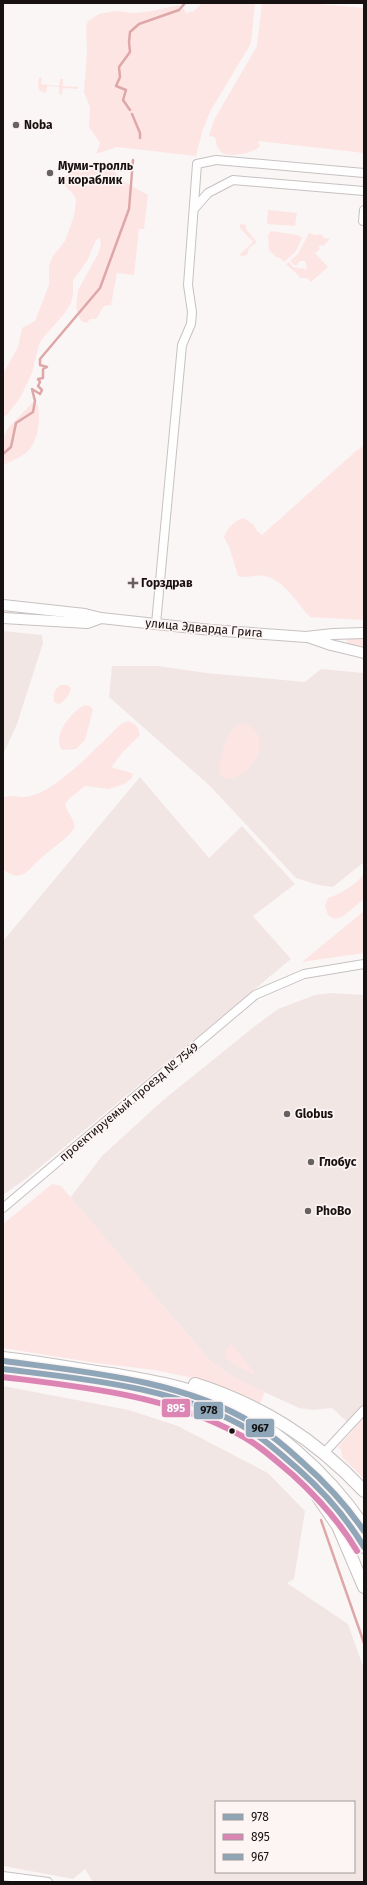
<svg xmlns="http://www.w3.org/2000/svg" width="367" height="1885" viewBox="0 0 367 1885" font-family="'Fira Sans',sans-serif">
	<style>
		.built { fill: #f2e6e5; fill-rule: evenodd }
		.green { fill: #fde5e4 }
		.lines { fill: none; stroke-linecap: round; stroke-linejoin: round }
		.stream { stroke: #dea7a8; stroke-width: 2.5 }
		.minor-casing { stroke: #c7c1c1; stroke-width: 10 }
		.tertiary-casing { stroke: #c7c1c1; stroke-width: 12 }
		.secondary-casing { stroke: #c7c1c1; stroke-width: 14 }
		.minor { stroke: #fefefe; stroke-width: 8 }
		.tertiary { stroke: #fefefe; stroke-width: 10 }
		.secondary { stroke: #fefefe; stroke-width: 12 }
		.bus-1-casing { stroke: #fdf4f4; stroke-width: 9 }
		.bus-2-casing { stroke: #fdf4f4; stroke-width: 9 }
		.bus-3-casing { stroke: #fdf4f4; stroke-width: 9 }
		.bus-1 { stroke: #8fa6b8; stroke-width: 6 }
		.bus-2 { stroke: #dc85b5; stroke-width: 6 }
		.bus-3 { stroke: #8fa6b8; stroke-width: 6 }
		.poi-dot { fill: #676161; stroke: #fdf4f4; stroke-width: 1.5 }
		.bus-dot { fill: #181111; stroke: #fdf4f4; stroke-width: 1.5 }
		.labels { text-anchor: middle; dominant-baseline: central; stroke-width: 3.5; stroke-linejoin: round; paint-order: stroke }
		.poi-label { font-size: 12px; font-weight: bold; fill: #181111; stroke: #fdf4f4; text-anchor: start }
		.street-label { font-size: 12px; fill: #181111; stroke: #fdf4f4 }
		.line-badge { stroke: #fdf4f4; stroke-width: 1.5 }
		.badge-label { font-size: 11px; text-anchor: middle; font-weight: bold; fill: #fff }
		.pale-badge-label { font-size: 11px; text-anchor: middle; font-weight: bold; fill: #111 }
	</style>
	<rect width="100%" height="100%" fill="#fbf6f6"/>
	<g class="built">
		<polygon points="3,631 42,635 43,643 17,724 3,755"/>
		<polygon points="112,666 158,666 207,673 305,682 321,669 364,673 364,862 333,887 318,885 296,878 210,786 109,697"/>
		<polygon points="140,777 209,858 242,826 295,884 253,916 291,959 27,1178 3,1195 3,941"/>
		<polygon points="331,993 364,995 364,1422 356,1430 332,1408 312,1410 299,1408 234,1378 211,1362 70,1198 102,1156 162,1101 255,1026 278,1009 315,995"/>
		<path d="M3 1386 129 1410 178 1426 268 1473 305 1511 294 1579 287 1583 348 1624 364 1669V1882H93L85 1869 73 1879 3 1866ZM216 1802H354V1872H216Z"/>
	</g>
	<g class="green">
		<polygon points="202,3 255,3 252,34 250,45 211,110 203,129 196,156 117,147 96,154 100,143 89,127 90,107 84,92 87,51 86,27 88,21 99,14 115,11 134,13 152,11 178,5 184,9 186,13 194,11"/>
		<path d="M262 3H309L364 8V153L258 141 260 146C255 153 231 158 223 153 217 150 216 143 215 137L209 136 214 120 257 46Z"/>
		<polygon points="42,77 41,84 59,86 60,79 63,79 63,86 78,87 78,89 63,88 62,95 59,94 59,87 47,86 46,93 40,91 38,86 39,78"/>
		<polygon points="99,166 111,168 123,181 148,195 144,229 139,229 134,275 117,273 111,305 104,306 96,319 90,319 87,323 81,321 76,308 78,290 98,254 101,244 100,238 96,240 87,261 73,280 73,294 71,303 64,314 42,339 39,345 32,373 20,398 7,415 3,417 3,374 18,347 22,328 35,321 49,285 49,266 53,256 65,241 74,216 76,200 74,195 66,187 63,181 69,172 80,171"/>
		<polygon points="268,210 297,213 295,226 267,224"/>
		<polygon points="240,224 246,225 246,229 256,241 256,243 249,248 247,255 243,256 239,255 253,242 240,228"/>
		<polygon points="271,231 298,235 302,238 296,251 284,262 280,258 276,257 269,250 268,235"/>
		<path d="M309 233 315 235 321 234 324 238 330 239 323 246 321 245 319 247 320 249 315 253 328 267 311 282 307 278H300C298 273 290 269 286 264L289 262 293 267 307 269 305 261H300L297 265H294L290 261 298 254Z"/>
		<path d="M33 402 38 405C41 420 38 443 26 453 19 459 9 461 3 466V438L8 428Z"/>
		<path d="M364 446V620L310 617C297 603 285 581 265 576 255 574 248 579 238 576L229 546 224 538C227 528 233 522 243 518L253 524 257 531 262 535 357 450Z"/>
		<polygon points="352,638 364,638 364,648 357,647 346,642 348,639"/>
		<path d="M61 685H67L71 688C69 696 66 700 59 704L54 702C53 693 54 690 61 685Z"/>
		<path d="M85 705 90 706 93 710 85 740 76 749 62 750C51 736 72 711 85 705Z"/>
		<path d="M128 721C135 723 141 729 139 736L122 753 112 766 113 768 126 771 133 774 132 778 124 784 109 789 85 786 70 798 65 804C67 812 73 817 75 827 66 841 51 848 39 860 33 865 26 876 17 876 13 876 7 872 3 870V798C12 793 20 799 30 796 57 791 101 743 121 724Z"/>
		<path d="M246 724C285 744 231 795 220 773 216 764 228 731 237 726 239 725 243 724 246 724Z"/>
		<path d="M364 873V899L342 917 334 919 328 915 325 906 328 898C339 895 359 883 364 873Z"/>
		<polygon points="364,911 364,953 302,962"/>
		<polygon points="52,1184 61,1186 211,1362 234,1378 265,1392 260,1403 230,1390 197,1379 155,1370 96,1363 3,1348 3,1224"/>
		<polygon points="231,1344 254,1372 253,1374 235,1365 226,1358 225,1351"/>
		<polygon points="364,1417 364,1479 342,1457 341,1450 338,1447"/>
	</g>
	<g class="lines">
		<g class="stream">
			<polyline points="130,110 123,100 126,90 116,86 120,77 119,67 130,52 129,42 130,32 139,24 179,10 185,3"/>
			<polyline points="132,114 140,133 140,138"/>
			<polyline points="3,454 11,447 16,423 33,412 35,401 32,389 40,394 42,390 38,386 40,382 38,379 43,378 43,369 47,367 40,365 40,359 100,288 129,209 133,160"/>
			<polyline points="321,1520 364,1643"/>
		</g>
		<defs>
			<g id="minor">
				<polyline points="194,209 208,193 233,180 364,191"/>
				<polyline points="363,221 364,210"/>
				<polyline points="156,624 182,345 191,324 192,312 188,285 197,164 216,160 364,173"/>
				<polyline points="3,1208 255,995 304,974 364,964"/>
				<polyline points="324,1453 364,1410"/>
				<polyline points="3,1876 48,1882"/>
			</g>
			<g id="tertiary">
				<polyline points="3,605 85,614 101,618 211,630 306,637 333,634 364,633"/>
				<polyline points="3,618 87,623 101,618"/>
				<polyline points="308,637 331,645 364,653"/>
			</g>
			<g id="secondary">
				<path d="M3 1358C39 1362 75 1369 111 1374 145 1380 179 1385 211 1398 271 1422 328 1473 364 1527"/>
				<path d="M3 1369C81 1379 174 1389 243 1427 263 1438 281 1454 298 1469 324 1491 347 1517 364 1547"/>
				<path d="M195 1384C263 1406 315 1439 364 1491"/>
				<polyline points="318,1497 338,1526 364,1587"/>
			</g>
		</defs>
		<use href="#minor" class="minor-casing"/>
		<use href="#tertiary" class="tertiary-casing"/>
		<use href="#secondary" class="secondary-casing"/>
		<use href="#minor" class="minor"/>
		<use href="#tertiary" class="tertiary"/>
		<use href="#secondary" class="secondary"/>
		<defs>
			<path id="bus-1" d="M3 1369C84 1379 180 1387 251 1431 268 1442 283 1456 298 1469 324 1492 346 1517 364 1547"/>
			<path id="bus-2" d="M3 1377C83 1387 168 1395 240 1435 260 1445 276 1461 293 1475 318 1498 340 1522 357 1551"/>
			<path id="bus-3" d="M4 1361C86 1372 183 1380 254 1424 272 1435 287 1448 302 1462 326 1483 346 1505 364 1531"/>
		</defs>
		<use href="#bus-1" class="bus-1-casing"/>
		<use href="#bus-2" class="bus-2-casing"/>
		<use href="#bus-3" class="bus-3-casing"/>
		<use href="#bus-1" class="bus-1"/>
		<use href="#bus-2" class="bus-2"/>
		<use href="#bus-3" class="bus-3"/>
	</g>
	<g class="poi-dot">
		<circle cx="16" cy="125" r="4"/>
		<circle cx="50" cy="173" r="4"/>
		<path d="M131 577h4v4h4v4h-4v4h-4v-4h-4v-4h4z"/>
		<circle cx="287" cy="1114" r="4"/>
		<circle cx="311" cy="1162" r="4"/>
		<circle cx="308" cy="1211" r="4"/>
	</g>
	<circle class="bus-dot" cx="232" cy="1431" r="3.5"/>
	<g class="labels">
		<g class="poi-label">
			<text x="24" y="125">Noba</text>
			<text x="58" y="166">Муми-тролль<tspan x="58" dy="14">и кораблик</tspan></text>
			<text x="141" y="583">Горздрав</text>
			<text x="295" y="1114">Globus</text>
			<text x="319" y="1162">Глобус</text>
			<text x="316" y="1211">PhoBo</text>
		</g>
		<g class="street-label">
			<text transform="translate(204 628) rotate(5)">улица Эдварда Грига</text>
			<text transform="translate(129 1102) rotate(-40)">проектируемый проезд № 7549</text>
		</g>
	</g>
	<g class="line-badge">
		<rect x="161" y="1398" width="30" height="20" rx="4" fill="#dc85b5"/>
		<rect x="193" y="1401" width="31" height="19" rx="4" fill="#8fa6b8"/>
		<rect x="245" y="1418" width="30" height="20" rx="4" fill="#8fa6b8"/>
	</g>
	<g class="badge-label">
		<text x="176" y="1412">895</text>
	</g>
	<g class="pale-badge-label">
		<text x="209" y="1414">978</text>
		<text x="260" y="1432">967</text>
	</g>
	<rect width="367" height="1885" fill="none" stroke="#181111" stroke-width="8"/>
	<rect x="215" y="1801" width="140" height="72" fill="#fdf4f4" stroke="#a19999"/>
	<rect x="223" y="1814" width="20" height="6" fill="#8fa6b8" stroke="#a19999"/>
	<text x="251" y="1821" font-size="12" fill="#181111">978</text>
	<rect x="223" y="1834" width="20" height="6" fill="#dc85b5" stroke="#a19999"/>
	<text x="251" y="1841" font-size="12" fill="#181111">895</text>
	<rect x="223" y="1854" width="20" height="6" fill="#8fa6b8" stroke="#a19999"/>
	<text x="251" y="1861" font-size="12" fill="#181111">967</text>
</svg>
